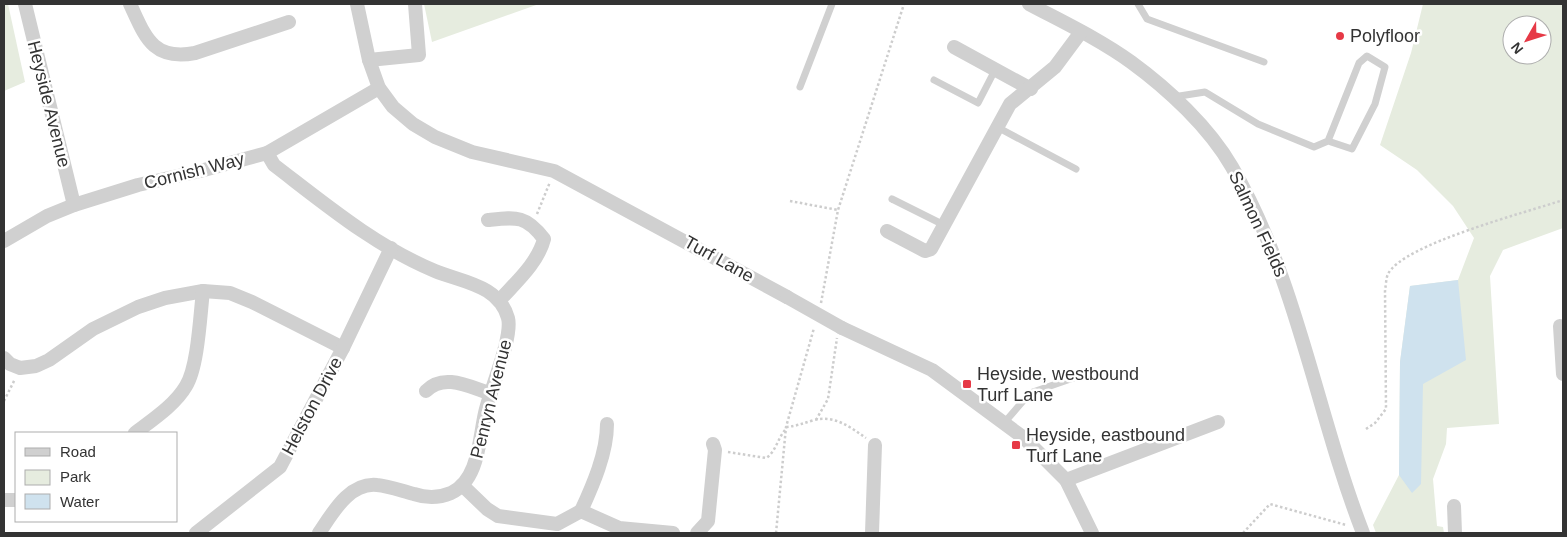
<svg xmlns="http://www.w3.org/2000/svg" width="1567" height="537" viewBox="0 0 1567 537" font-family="Arial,sans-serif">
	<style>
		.green { fill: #e6ecdf; fill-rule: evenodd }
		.water { fill: #cfe2ee }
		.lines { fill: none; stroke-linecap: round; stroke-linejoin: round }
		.path { stroke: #cdcdcd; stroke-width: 2.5; stroke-dasharray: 2.5 2.5; stroke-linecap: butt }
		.lane { stroke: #d0d0d0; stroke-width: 7 }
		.street { stroke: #d0d0d0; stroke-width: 14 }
		.street-bridge { stroke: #d0d0d0; stroke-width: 14 }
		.poi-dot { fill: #e63946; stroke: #fff; stroke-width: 2 }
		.labels { text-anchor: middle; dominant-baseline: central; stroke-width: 5; stroke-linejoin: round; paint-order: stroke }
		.poi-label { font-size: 18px; fill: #333; stroke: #fff; text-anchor: start }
		.street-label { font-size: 18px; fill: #333; stroke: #fff }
	</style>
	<rect width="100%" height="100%" fill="#fff"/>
	<g class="green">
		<polygon points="4,4 8,4 25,82 4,91"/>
		<polygon points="424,4 539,4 432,42"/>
		<path d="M1423 4H1563V228L1503 250 1490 276 1499 424 1447 428 1446 444 1433 479 1437 526 1443 527 1444 533H1376L1373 525 1399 475 1400 362 1410 286 1458 280 1474 238 1453 206 1417 170 1380 145 1411 53ZM1512 25H1542V55H1512Z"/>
	</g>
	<polygon class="water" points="1458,280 1466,360 1423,384 1421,484 1412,493 1399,475 1400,362 1410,286"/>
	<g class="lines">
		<g class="path">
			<polyline points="790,201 838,210"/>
			<polyline points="537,214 550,182"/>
			<polyline points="821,303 838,210 904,4"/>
			<polyline points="4,401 15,379"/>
			<polyline points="816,420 828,399 837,338"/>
			<path d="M786 427C797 426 804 423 814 420 835 415 850 427 866 438"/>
			<path d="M1366 429 1375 423 1386 409 1385 290C1386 285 1386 278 1388 274 1403 244 1528 212 1563 200"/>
			<path d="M728 452 766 458C776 452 778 437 786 429"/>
			<polyline points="776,533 786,427 814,328"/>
			<polyline points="1243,533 1270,504 1346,525"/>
		</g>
		<g class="lane">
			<polyline points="1138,4 1147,19 1264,62"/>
			<polyline points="934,80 978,103 995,70"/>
			<polyline points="800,87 832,4"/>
			<polyline points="1173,97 1205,92 1258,124 1314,147 1328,141 1359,63 1367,56 1385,67 1375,104 1352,149 1328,141"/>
			<polyline points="997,127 1076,169"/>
			<polyline points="892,199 944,225"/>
			<polyline points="1004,423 1030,393 1085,374"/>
		</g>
		<g class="street">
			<polyline points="25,4 74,205"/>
			<path d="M130 4C145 36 152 61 195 53L289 22"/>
			<polyline points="357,4 369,60 379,88 393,107 413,124 435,137 472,152 554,171 787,297"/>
			<path d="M1029 4C1063 22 1099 39 1131 62 1168 89 1209 127 1232 167 1298 281 1316 412 1363 533"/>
			<polyline points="954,47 1031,89"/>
			<polyline points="369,60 419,55 415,4"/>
			<path d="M267 153 274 165C325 204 375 246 435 271 462 282 499 285 508 318 513 337 490 390 485 413 479 439 479 480 451 493 439 498 426 498 414 494 402 491 389 486 377 485 349 482 332 514 319 533"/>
			<path d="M488 220C516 217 526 215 544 239 538 263 515 283 499 301"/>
			<polyline points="887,231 925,251 931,249 1010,104 1055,67 1081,32"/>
			<polyline points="4,241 47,216 74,205 138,185 200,171 267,153 379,88"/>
			<polyline points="1560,326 1563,374"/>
			<polyline points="842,328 932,370 1024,438 1066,480 1092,533"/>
			<polyline points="4,358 10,364 20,368 36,366 49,360 93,329 138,307 165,298 203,291 230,293 252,302 343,348"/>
			<path d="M426 391C443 373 468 386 489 393"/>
			<path d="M135 433C152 420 175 405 186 386 198 367 200 316 203 291"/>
			<polyline points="1066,480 1218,422"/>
			<polyline points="462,485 487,509 498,516 557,524 581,511 619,528 673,533"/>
			<polyline points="4,500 16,500"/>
			<polyline points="1454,506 1455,533"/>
			<path d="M581 511C593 485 607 453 607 424"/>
			<polyline points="196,533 280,467 343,348 391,248"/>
			<polyline points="697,533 708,521 715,450 713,444"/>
			<polyline points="872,533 875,445"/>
		</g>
		<polyline class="street-bridge" points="787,297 842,328"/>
	</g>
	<g class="poi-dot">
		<circle cx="1340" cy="36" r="5"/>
		<rect x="962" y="379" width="10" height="10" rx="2.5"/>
		<rect x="1011" y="440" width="10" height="10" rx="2.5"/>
	</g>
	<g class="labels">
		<g class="poi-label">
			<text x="1350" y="36">Polyfloor</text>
			<text x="977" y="374">Heyside, westbound<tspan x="977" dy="21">Turf Lane</tspan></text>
			<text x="1026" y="435">Heyside, eastbound<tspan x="1026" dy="21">Turf Lane</tspan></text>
		</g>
		<g class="street-label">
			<text transform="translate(49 104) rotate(76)">Heyside Avenue</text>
			<text transform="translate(194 171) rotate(-14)">Cornish Way</text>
			<text transform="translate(1258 224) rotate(65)">Salmon Fields</text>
			<text transform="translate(719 259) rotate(29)">Turf Lane</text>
			<text transform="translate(491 399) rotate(-76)">Penryn Avenue</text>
			<text transform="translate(312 406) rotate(-62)">Helston Drive</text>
		</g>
	</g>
	<rect width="1567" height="537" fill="none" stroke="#333333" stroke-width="10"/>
	<rect x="15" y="432" width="162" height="90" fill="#ffffff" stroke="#adadad"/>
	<rect x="25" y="448" width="25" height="8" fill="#d0d0d0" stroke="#adadad"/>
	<text x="60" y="457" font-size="15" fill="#333333">Road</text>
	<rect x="25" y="470" width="25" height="15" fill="#e6ecdf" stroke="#adadad"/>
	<text x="60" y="482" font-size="15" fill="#333333">Park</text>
	<rect x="25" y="494" width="25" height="15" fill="#cfe2ee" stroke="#adadad"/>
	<text x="60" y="507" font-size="15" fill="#333333">Water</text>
	<g transform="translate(1527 40) rotate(231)"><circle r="24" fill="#ffffff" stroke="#adadad"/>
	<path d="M0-4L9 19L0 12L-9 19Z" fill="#e63946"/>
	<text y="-8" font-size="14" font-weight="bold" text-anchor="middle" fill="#333333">N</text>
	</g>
</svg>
